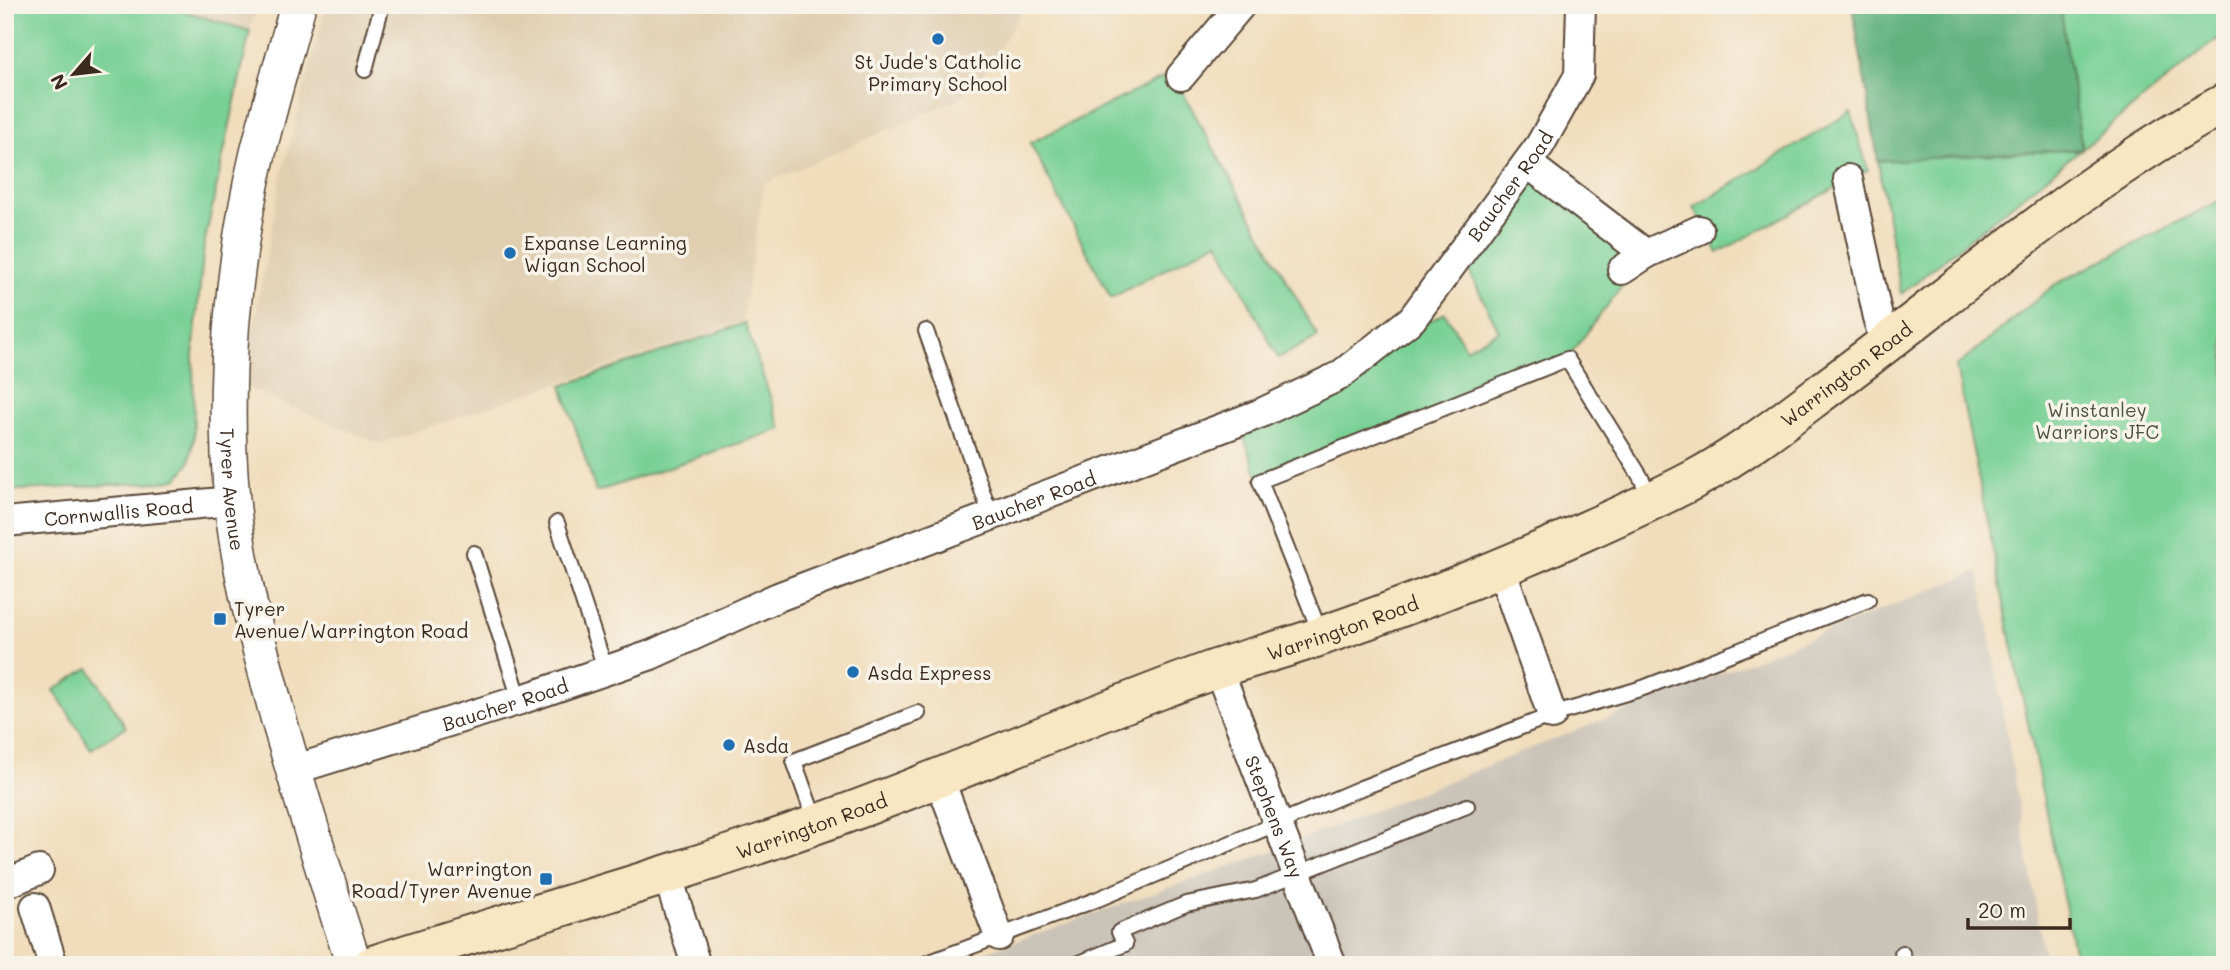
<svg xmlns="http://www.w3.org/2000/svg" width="2230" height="970" viewBox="0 0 2230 970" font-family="Mali,sans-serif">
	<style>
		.built { fill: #e0ceb1 }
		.industrial { fill: #cac3b8 }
		.green { fill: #7ad196; stroke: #5a7e5a; stroke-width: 2 }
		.forest { fill: #63b37f; stroke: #4f6e4e; stroke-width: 2 }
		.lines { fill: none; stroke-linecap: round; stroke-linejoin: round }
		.service-casing { stroke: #564536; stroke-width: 18 }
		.minor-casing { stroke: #564536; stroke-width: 32 }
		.tertiary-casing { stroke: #564536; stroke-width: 38 }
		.secondary-casing { stroke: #564536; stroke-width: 42 }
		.service { stroke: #fff; stroke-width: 14 }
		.minor { stroke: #fff; stroke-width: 28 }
		.tertiary { stroke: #fff; stroke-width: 35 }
		.secondary { stroke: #f9e7c3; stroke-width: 38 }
		.poi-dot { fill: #1f6fb2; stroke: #f7f3e8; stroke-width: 2.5 }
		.labels { text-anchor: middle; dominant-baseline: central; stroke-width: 7; stroke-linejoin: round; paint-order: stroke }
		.poi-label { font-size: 19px; fill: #3b2a1e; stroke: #f7f3e8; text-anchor: start }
		.street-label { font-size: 19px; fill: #3b2a1e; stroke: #f7f3e8 }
		.park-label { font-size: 19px; fill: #4b543c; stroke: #f7f3e8 }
	</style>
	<rect width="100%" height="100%" fill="#f7f3e8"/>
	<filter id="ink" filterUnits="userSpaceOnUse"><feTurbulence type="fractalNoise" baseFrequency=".0143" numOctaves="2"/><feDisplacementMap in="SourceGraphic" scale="14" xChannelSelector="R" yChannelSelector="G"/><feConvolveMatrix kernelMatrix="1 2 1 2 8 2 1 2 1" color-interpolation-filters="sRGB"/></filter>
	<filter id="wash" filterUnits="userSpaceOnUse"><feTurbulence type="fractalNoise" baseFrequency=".00686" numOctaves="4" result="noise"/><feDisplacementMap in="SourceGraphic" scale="28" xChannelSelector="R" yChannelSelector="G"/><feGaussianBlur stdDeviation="1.57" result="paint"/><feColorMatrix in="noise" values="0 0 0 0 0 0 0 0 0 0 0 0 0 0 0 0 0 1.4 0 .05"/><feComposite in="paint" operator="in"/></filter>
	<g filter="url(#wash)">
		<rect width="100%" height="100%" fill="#f1ddbc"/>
		<g class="built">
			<polygon points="162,5 257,5 250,31"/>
			<polygon points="326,5 1026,5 985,72 959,99 764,184 742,321 379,444 243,386 280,181"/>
		</g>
		<polygon class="industrial" points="1979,571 2046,965 948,965 1262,855"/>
		<g class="green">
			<polygon points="5,5 162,5 250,31 204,245 193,355 194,437 189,464 178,478 162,482 5,491"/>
			<polygon points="2060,5 2225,5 2225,33 1901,294 1878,161 2082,149"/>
			<polygon points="1172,73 1318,337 1278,358 1218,241 1111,298 1030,143"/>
			<polygon points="1851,112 1868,170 1718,253 1694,207"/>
			<polygon points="1527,163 1646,254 1567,359 1260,481 1238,422 1445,313 1466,349 1499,331 1460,253"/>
			<polygon points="2225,198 2225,965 2077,965 1956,367 2054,285"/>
			<polygon points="745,323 781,429 596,492 562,386"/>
			<polygon points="89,668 126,727 91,749 54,690"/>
		</g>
		<polygon class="forest" points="1852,5 2060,5 2082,149 1878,161"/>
	</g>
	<g filter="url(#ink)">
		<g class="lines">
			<defs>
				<g id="service">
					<polyline points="365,70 382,5"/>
					<polyline points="926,331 991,516"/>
					<polyline points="557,523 606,671"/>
					<polyline points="474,553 520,700"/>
					<polyline points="1321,635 1260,481 1567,359 1640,476 1651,498"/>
					<polyline points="816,823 794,761 918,713"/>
					<polyline points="1902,953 1906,965"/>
					<polyline points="922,965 1098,899 1361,788 1511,731 1552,715 1643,688 1868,600"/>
					<polyline points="1075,965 1125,944 1119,932 1186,904 1256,890 1467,806"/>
				</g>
				<g id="minor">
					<polyline points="1181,76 1241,5"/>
					<polyline points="1527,163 1646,254"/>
					<polyline points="1848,179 1884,345"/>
					<polyline points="1622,270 1646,254 1699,230"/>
					<path id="s1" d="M5 522 232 501"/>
					<polyline points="1501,568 1552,715"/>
					<path id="s2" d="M1218 668 1332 965"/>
					<path id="s3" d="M293 770 520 700 651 655 778 597 1259 414 1339 376 1412 319 1540 145 1579 75 1581 5"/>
					<polyline points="939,778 999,936"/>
					<polyline points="667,874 696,965"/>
					<polyline points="5,884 39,870"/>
					<polyline points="35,907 53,965"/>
				</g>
				<g id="tertiary">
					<path id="s4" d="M298 5C285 54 270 104 258 153 232 261 222 389 232 500 239 573 259 646 278 717 302 800 327 882 354 965"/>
				</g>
				<g id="secondary">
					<path id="s5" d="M373 965C521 917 671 877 817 824 950 777 1079 718 1213 670 1248 658 1285 649 1321 636 1409 606 1496 571 1581 533 1619 516 1657 499 1693 480 1744 453 1792 414 1838 380 1965 285 2084 179 2225 103"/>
				</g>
			</defs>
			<use href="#service" class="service-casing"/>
			<use href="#minor" class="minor-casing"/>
			<use href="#tertiary" class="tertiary-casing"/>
			<use href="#secondary" class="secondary-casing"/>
			<use href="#service" class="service"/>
			<use href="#minor" class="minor"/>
			<use href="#tertiary" class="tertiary"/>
			<use href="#secondary" class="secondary"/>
		</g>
	</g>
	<g class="poi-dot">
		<circle cx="938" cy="39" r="7"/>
		<circle cx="510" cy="253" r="7"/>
		<rect x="213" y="612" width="14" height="14" rx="3.5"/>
		<circle cx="853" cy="672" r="7"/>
		<circle cx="729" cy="745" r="7"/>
		<rect x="539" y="872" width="14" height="14" rx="3.5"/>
	</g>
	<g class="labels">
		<g class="poi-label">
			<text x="938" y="61" text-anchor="middle">St Jude's Catholic<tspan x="938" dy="22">Primary School</tspan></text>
			<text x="524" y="242">Expanse Learning<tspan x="524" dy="22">Wigan School</tspan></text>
			<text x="234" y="608">Tyrer<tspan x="234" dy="22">Avenue/Warrington Road</tspan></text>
			<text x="867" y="672">Asda Express</text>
			<text x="743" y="745">Asda</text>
			<text x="532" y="868" text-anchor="end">Warrington<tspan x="532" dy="22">Road/Tyrer Avenue</tspan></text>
		</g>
		<g class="street-label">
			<text stroke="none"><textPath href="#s3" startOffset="1377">Baucher Road</textPath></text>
			<text stroke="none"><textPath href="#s5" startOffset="1594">Warrington Road</textPath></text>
			<text stroke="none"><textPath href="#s4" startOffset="492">Tyrer Avenue</textPath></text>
			<text stroke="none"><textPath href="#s3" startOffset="789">Baucher Road</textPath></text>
			<text stroke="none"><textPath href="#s1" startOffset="114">Cornwallis Road</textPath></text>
			<text stroke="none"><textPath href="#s5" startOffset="1027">Warrington Road</textPath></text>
			<text stroke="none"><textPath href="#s3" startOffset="222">Baucher Road</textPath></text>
			<text stroke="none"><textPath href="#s2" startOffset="159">Stephens Way</textPath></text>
			<text stroke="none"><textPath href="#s5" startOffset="460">Warrington Road</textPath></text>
		</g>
		<g class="park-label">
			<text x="2097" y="409">Winstanley<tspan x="2097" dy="22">Warriors JFC</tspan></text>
		</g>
	</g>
	<rect width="2230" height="970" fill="none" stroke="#f7f3e8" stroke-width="28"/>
	<g transform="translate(74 74) rotate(242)" stroke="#f7f3e8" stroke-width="5" paint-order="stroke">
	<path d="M0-5L12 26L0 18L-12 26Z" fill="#3b2a1e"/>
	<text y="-10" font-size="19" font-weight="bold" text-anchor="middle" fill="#3b2a1e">N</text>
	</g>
	<path d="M1968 918v10h102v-10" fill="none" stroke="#3b2a1e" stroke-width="3.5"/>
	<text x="1978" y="918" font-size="21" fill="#3b2a1e" stroke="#f7f3e8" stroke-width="5" paint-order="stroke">20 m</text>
</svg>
